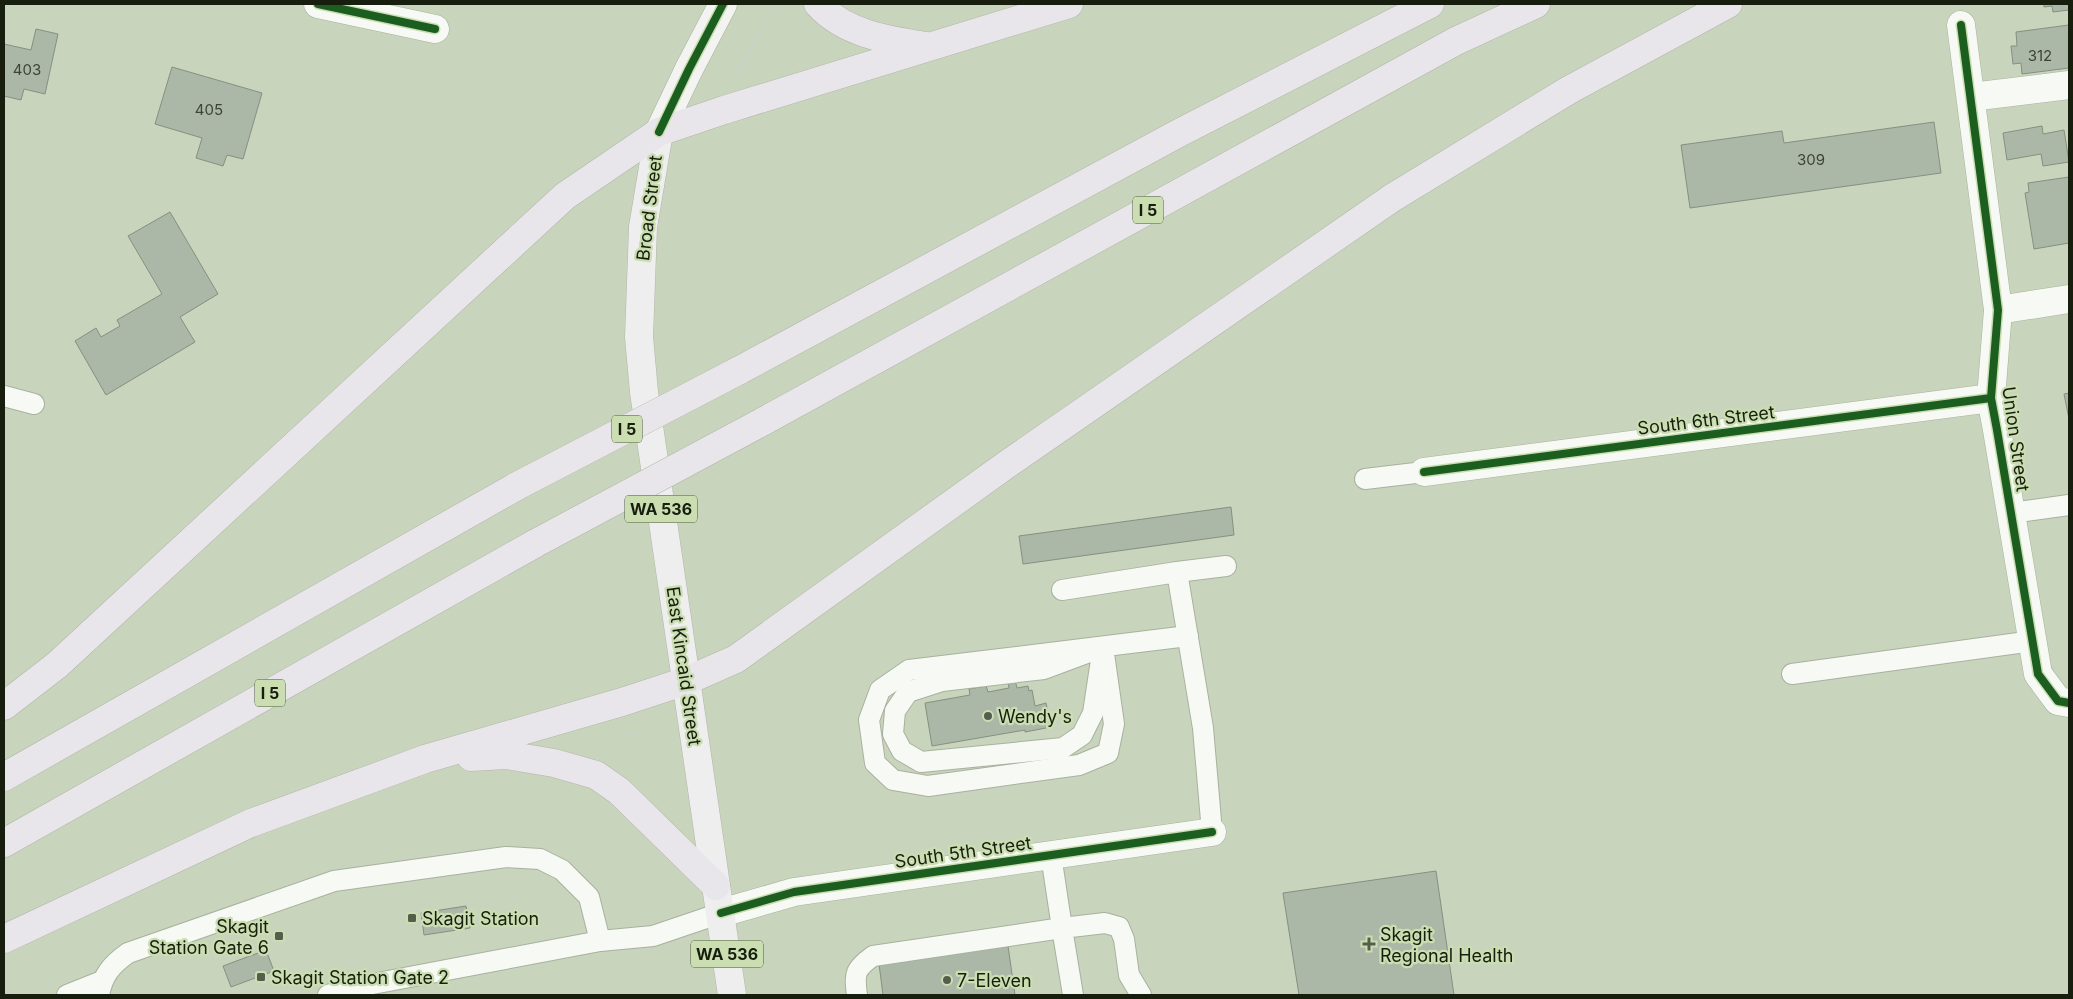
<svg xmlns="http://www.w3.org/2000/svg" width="2073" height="999" viewBox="0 0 2073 999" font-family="Inter,sans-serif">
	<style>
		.building { fill: #acb8a7; stroke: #859080 }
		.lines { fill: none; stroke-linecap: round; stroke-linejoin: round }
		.lane-casing { stroke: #a8b19e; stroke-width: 22 }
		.street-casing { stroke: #a8b19e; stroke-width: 29 }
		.secondary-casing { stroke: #a8b19e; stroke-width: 29 }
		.primary-casing { stroke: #b1b6aa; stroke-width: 29 }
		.highway-casing { stroke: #b1b6aa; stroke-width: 29 }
		.path { stroke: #ccd0c8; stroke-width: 3; stroke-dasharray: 4 2.5; stroke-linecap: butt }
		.lane { stroke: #f7f9f5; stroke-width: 20 }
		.street { stroke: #f7f9f5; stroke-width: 28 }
		.secondary { stroke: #f3f3f2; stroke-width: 28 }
		.primary { stroke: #eeeeef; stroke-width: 28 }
		.highway { stroke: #e8e6ea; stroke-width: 28 }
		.highway-bridge-casing { stroke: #b1b6aa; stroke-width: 29; stroke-linecap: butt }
		.highway-bridge { stroke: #e8e6ea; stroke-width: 28 }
		.cycleway-casing { stroke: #cadeb2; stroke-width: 11 }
		.cycleway { stroke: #1b5e20; stroke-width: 8 }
		.poi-dot { fill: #555e4b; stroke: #cadeb2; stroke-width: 2 }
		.labels { text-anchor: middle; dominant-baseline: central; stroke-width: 4.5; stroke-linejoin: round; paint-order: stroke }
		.number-label { font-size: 15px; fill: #3c4434 }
		.shield { fill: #cadeb2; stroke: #4d583f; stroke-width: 1 }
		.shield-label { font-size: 16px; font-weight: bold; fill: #171e0e }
		.street-label { font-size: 18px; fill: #171e0e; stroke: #cadeb2 }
		.poi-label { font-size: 18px; fill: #171e0e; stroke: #cadeb2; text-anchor: start }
	</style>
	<rect width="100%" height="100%" fill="#c9d4bc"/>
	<g class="building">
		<polygon points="2044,4 2069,4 2069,10 2053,12 2052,6 2044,7"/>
		<polygon points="2069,25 2069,68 2022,74 2021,63 2013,64 2011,46 2017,46 2016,32"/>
		<polygon points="36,29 58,34 45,94 24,89 21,100 4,96 4,44 31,50"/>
		<polygon points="172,67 262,93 243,159 227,155 223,166 196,158 202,138 155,124"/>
		<polygon points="1934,122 1941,173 1690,208 1681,145 1782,131 1784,143"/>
		<polygon points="2042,126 2043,134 2064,130 2069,162 2043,166 2041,154 2007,160 2003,133"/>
		<polygon points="2069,177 2069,243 2034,249 2025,193 2029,192 2028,183"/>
		<polygon points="170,212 218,294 180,317 195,342 106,395 75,341 96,328 101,337 120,326 117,320 162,294 128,236"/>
		<polygon points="2069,393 2069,419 2064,394"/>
		<polygon points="1231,507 1234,535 1023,564 1019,536"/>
		<polygon points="1015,680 1017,688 1028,686 1029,691 1032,690 1035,706 1046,703 1051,727 1025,732 1025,730 932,746 925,703 970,695 969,689 986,686 988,692 1009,688 1008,682"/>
		<polygon points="1436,871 1454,995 1299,995 1283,893"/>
		<polygon points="466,906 470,928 424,935 421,913"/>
		<polygon points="1008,946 1015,995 883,995 879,964"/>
		<polygon points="266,950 274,971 231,987 223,966"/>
	</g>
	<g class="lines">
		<defs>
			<g id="lane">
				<polyline points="4,396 34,404"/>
				<polyline points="1365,479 1424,472"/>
				<polyline points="2011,513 2069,505"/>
				<polyline points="1177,572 1226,566"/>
				<polyline points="1062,590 1177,572 1203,728 1212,832"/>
				<polyline points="1103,647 1114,724 1108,753 1079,765 928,786 893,780 875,763 869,720 880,690 909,670 1188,636"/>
				<polygon points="1103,647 1093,713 1082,735 1063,748 921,762 902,751 893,734 895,711 908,692 942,681 1044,669"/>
				<polyline points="1792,674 2033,641"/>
				<polyline points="67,995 102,981"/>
				<path d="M99 995C103 975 111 965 128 953L334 881 506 857 540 859 562 870 589 897 600 941"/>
				<polyline points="328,995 346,989 600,941 653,936 721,913"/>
				<path d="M857 995C854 973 855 969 873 956L1062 928 1051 855"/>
				<polyline points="1073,995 1062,928 1105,923 1119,927 1124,939 1129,975 1141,995"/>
			</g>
			<g id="street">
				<polyline points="318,4 435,29"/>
				<polyline points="1961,25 1998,310 1991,398 1997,430 2038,674 2058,701 2069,703"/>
				<polyline points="1971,97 2069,85"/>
				<polyline points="1998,310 2069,299"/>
				<polyline points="1424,472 1991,398"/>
				<polyline points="721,913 794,892 1212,832"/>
			</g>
			<polyline id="secondary" points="659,132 689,69 723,4"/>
			<polyline id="primary" points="659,132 643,227 639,337 644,392 732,995"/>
			<g id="highway">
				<path d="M818 4C845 34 888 40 926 46"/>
				<polyline points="738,371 1179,133 1430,4"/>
				<polyline points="762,422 1456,41 1536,4"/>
				<polyline points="4,706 57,665 565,196 659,132 724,110 1069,4"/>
				<polyline points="471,757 506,755 554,763 596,775 619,791 716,886"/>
				<polyline points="4,777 517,486"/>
				<polyline points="4,843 536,543"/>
				<polyline points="4,939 251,823 425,759 622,702 686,681 736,659 1006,465 1392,198 1569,90 1728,4"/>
			</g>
		</defs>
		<use href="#lane" class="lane-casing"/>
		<use href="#street" class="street-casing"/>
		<use href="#secondary" class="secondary-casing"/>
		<use href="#primary" class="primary-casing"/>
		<use href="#highway" class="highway-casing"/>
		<g class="path">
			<polyline points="736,73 777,4"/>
			<polyline points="623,736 637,733"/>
		</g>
		<use href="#lane" class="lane"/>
		<use href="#street" class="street"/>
		<use href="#secondary" class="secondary"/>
		<use href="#primary" class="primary"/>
		<use href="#highway" class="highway"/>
		<defs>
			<g id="highway-bridge">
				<polyline points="517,486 738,371"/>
				<polyline points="536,543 762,422"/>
			</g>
		</defs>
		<use href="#highway-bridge" class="highway-bridge-casing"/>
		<use href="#highway-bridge" class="highway-bridge"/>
		<defs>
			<g id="cycleway">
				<polyline points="318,4 435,29"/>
				<polyline points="1961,25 1998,310 1991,398 1997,430 2038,674 2058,701 2069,703"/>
				<polyline points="659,132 689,69 723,4"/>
				<polyline points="1424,472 1991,398"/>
				<polyline points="721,913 794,892 1212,832"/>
			</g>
		</defs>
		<use href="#cycleway" class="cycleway-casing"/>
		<use href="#cycleway" class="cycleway"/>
	</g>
	<g class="poi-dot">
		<circle cx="988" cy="716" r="5"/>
		<rect x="407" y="913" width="10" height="10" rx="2.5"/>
		<rect x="274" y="931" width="10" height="10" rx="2.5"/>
		<path d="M1366.5 936.5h5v5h5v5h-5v5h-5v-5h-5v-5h5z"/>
		<rect x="256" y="972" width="10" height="10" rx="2.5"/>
		<circle cx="947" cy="980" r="5"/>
	</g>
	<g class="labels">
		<g class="number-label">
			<text x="2040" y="55">312</text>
			<text x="27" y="69">403</text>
			<text x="209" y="109">405</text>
			<text x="1811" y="159">309</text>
		</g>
		<g class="shield">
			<rect x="1133" y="196.5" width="30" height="27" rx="4"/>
			<rect x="612" y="415.5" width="30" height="27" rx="4"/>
			<rect x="625" y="495.5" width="72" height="27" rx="4"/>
			<rect x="255" y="679.5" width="30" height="27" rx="4"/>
			<rect x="691" y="940.5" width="72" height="27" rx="4"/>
		</g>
		<g class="shield-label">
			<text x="1148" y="210">I 5</text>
			<text x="627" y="429">I 5</text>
			<text x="661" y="509">WA 536</text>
			<text x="270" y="693">I 5</text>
			<text x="727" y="954">WA 536</text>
		</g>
		<g class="street-label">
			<text transform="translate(649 208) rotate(-83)">Broad Street</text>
			<text transform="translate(1706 420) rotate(-7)">South 6th Street</text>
			<text transform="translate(2016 439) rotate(82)">Union Street</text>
			<text transform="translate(684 666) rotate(82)">East Kincaid Street</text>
			<text transform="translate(963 852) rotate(-8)">South 5th Street</text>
		</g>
		<g class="poi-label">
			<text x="998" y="716">Wendy's</text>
			<text x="422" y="918">Skagit Station</text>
			<text x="269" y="926" text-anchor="end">Skagit<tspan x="269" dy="21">Station Gate 6</tspan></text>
			<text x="1380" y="934">Skagit<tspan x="1380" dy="21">Regional Health</tspan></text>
			<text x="271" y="977">Skagit Station Gate 2</text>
			<text x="957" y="980">7-Eleven</text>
		</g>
	</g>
	<rect width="2073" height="999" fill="none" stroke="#171e0e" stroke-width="10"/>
</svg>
